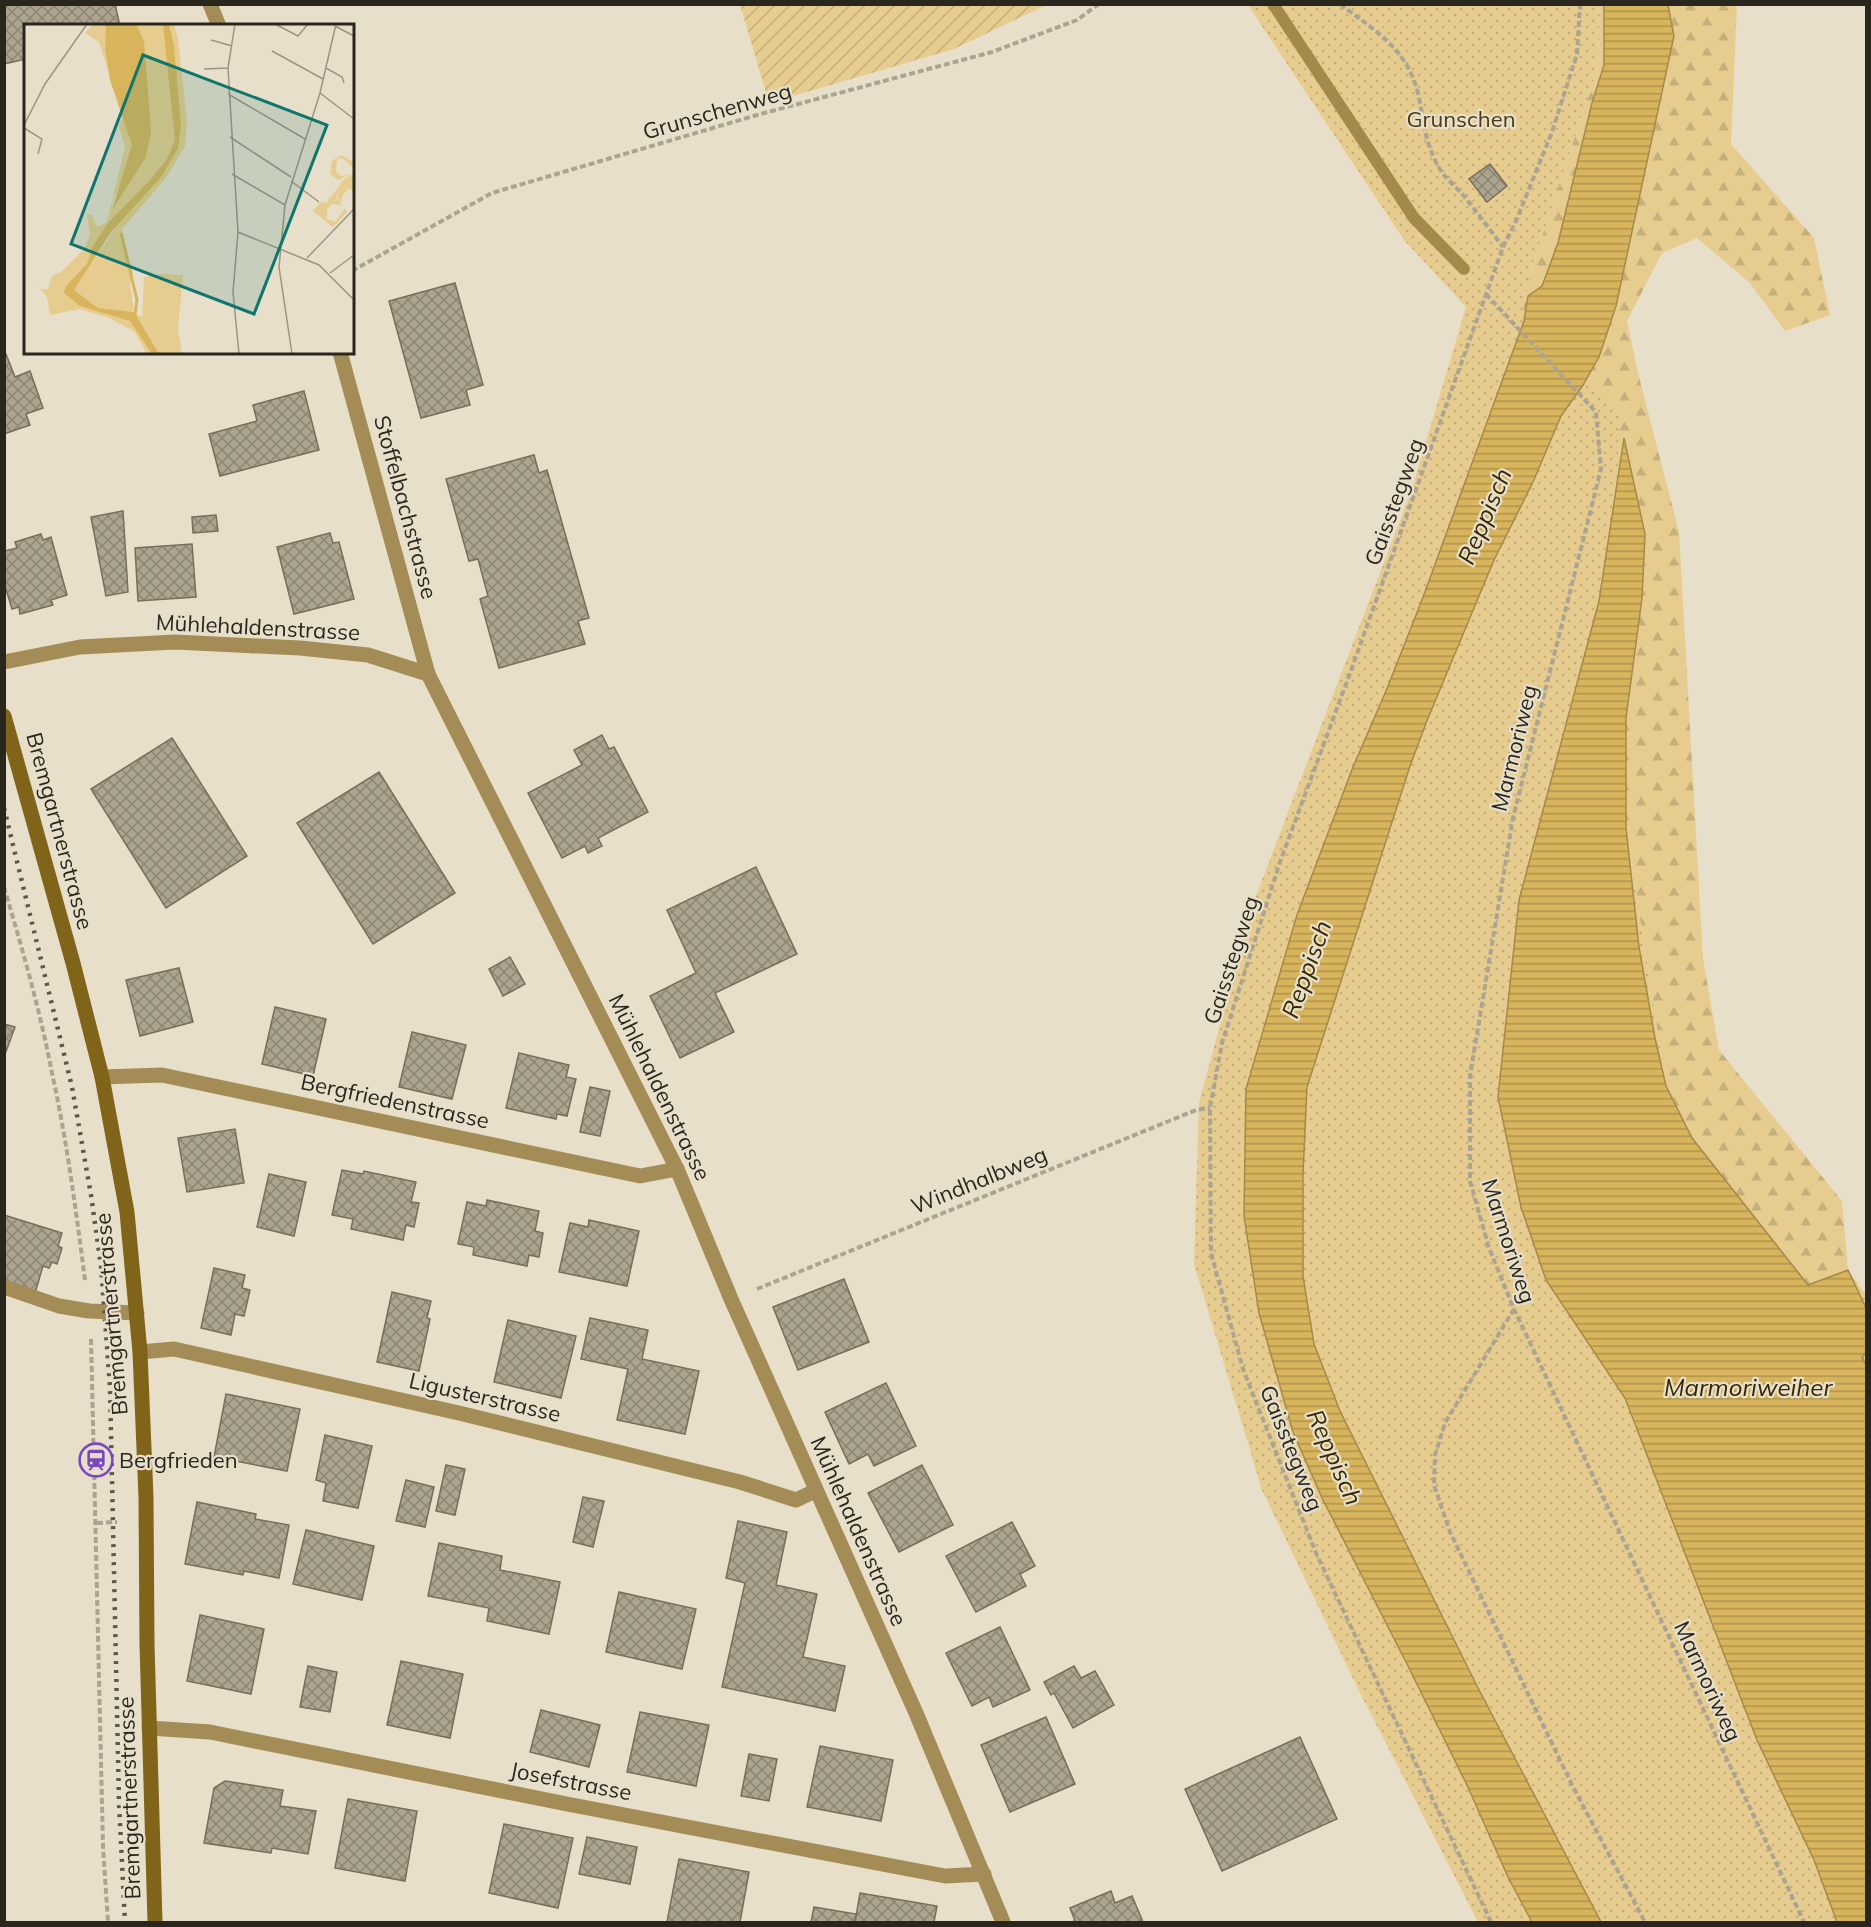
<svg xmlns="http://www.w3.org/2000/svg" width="1871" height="1927" viewBox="0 0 1871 1927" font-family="Mulish,sans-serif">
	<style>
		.forest { fill: url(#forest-firs) }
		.park { fill: url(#park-dots) }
		.garden { fill: url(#garden-furrows) }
		.water { fill: url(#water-rules); stroke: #a48a4a; stroke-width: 1.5 }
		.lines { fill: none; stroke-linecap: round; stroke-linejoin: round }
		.stream { stroke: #a48a4a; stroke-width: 12 }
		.building { fill: url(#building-cross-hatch); stroke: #766e5a; stroke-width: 1.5 }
		.path { stroke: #aba493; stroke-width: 4; stroke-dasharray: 6 3; stroke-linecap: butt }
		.lane { stroke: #a38c55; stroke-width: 15 }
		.street { stroke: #a38c55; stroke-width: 15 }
		.secondary { stroke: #7f641a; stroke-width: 15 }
		.rail { stroke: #5d584d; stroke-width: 4.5; stroke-dasharray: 3 6; stroke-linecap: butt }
		.labels { text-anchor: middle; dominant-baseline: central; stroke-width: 4.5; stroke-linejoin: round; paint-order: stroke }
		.street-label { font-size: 22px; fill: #29261e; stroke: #e8dfca }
		.park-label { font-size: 22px; fill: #493a14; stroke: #e8dfca }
		.poi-label { font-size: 22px; fill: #29261e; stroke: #e8dfca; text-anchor: start }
		.water-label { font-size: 24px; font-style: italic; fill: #362800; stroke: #e8dfca }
		.inset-river { fill: none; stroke: #d8b55d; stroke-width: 3 }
		.inset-road { fill: none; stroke: #9c9585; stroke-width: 1.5 }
		.view { fill: #0f766e; fill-opacity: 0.15; stroke: #0f766e; stroke-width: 3 }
		.inset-edge { fill: none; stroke: #29261e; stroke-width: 3 }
	</style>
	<defs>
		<pattern id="forest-firs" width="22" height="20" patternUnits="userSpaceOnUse" patternTransform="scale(1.5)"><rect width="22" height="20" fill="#e6cc8e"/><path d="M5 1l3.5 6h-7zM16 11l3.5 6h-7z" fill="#c5af7a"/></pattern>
		<pattern id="park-dots" width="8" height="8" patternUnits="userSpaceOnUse" patternTransform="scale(1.5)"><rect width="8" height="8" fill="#e6cc8e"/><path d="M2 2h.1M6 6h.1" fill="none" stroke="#c5af7a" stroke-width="1.8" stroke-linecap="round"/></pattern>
		<pattern id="garden-furrows" width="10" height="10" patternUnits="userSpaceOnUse" patternTransform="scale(1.5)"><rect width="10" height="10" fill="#e6cc8e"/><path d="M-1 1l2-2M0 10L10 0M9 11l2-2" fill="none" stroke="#c5af7a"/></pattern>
		<pattern id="water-rules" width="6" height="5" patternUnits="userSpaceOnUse" patternTransform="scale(1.5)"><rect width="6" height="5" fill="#d8b55d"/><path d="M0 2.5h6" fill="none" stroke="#af934c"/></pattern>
		<pattern id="building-cross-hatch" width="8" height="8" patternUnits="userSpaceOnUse" patternTransform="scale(1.5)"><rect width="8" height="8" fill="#aca48f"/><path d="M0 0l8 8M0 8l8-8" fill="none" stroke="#8c8574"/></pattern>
	</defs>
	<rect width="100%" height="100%" fill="#e8dfca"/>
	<polygon class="forest" points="1600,5 1737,5 1731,144 1814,238 1830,315 1785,331 1750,283 1697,238 1662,253 1627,321 1638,373 1679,532 1703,959 1719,1050 1842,1201 1848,1270 1808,1285 1692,1138 1666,1086 1626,828 1626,718 1642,598 1645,534 1624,440 1599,601 1517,335 1532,266 1598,67"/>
	<polygon class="park" points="1248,5 1600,5 1598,67 1532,266 1521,318 1619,414 1614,606 1626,828 1666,1086 1692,1138 1808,1285 1848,1270 1866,1295 1866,1922 1478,1922 1359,1691 1262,1490 1194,1264 1199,1103 1252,906 1411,492 1466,307 1404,240"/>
	<polygon class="garden" points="740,5 740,4 1046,5 954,49 769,103"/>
	<g class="water">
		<polygon points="1604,5 1668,5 1674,36 1616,306 1599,357 1583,385 1561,416 1533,482 1494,560 1426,723 1410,766 1307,1087 1303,1174 1303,1276 1314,1344 1340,1411 1477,1686 1601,1922 1532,1922 1508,1877 1467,1785 1406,1662 1322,1498 1293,1432 1259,1313 1244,1216 1246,1089 1297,915 1353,767 1386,691 1422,600 1524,321 1528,296 1542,286 1558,243 1592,103 1604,65"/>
		<polygon points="1624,438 1645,534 1642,598 1626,718 1626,828 1639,947 1655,1038 1666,1086 1692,1138 1808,1285 1848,1270 1866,1308 1866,1352 1862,1358 1866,1364 1866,1922 1837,1922 1814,1860 1757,1740 1625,1398 1546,1280 1521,1207 1498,1097 1519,900 1599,601"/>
	</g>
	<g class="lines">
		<polyline class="stream" points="1273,4 1414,218 1464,269"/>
	</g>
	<g class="building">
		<polygon points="4,4 115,4 120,26 26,26 26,59 4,64"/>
		<polygon points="1490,164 1507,186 1487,202 1469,179"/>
		<polygon points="455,283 483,385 466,390 470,405 421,418 389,301"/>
		<polygon points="4,354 6,354 15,377 30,371 43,408 26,414 30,425 4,434"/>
		<polygon points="304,391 319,450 220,476 209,434 257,421 253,405"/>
		<polygon points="534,455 539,473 547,470 589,618 578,621 585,644 499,668 480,599 488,596 478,559 469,561 446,479"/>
		<polygon points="123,511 128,592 106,596 91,517"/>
		<polygon points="216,515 218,531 193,533 192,517"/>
		<polygon points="330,533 333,543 339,542 354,599 294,614 277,547"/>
		<polygon points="41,534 43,540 51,537 67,595 51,600 53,605 20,614 19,607 12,609 4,583 4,551 17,548 15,542"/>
		<polygon points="192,544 196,597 138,601 135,548"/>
		<polygon points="602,735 609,749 614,747 648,812 598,838 602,846 588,853 585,846 562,858 528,793 582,765 574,750"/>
		<polygon points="172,738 247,856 166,908 91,789"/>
		<polygon points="379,772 455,893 373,944 297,823"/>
		<polygon points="756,867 797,954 715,993 734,1032 680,1058 650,996 696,973 667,910"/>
		<polygon points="510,957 525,984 503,996 489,969"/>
		<polygon points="179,968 193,1022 140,1036 126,980"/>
		<polygon points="275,1007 326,1019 313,1076 262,1064"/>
		<polygon points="4,1024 15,1027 4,1057"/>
		<polygon points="412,1032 466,1045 452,1099 399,1087"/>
		<polygon points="519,1053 569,1065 566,1077 576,1079 567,1116 557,1114 556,1119 506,1108"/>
		<polygon points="590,1087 610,1091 600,1136 580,1132"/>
		<polygon points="235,1129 244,1183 187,1192 178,1138"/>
		<polygon points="342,1170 363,1174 364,1171 416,1182 411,1202 419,1203 414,1227 406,1225 403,1240 351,1229 353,1219 332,1215"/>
		<polygon points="269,1174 306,1182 294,1236 257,1227"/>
		<polygon points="487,1200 539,1211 535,1231 543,1233 539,1257 529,1255 527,1266 473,1255 474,1247 458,1244 467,1202 486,1206"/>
		<polygon points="4,1215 62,1233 58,1246 62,1248 57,1264 52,1262 49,1268 43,1266 35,1293 4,1283"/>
		<polygon points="589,1220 639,1231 627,1286 559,1272 570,1223 588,1227"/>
		<polygon points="214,1268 245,1275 242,1288 250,1290 244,1316 235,1314 231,1335 201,1328"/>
		<polygon points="844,1279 869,1342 798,1370 773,1307"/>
		<polygon points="392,1292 431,1301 427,1318 430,1319 419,1371 377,1362"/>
		<polygon points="590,1318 648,1330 642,1359 699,1371 685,1434 617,1420 628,1369 581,1359"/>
		<polygon points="508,1320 576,1336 561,1398 494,1382"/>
		<polygon points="886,1383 916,1446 874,1466 868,1454 849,1464 825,1412"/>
		<polygon points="226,1394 300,1409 287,1471 214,1457"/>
		<polygon points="325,1435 372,1446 358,1508 323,1501 326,1483 316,1480"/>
		<polygon points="446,1465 465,1469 455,1515 436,1511"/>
		<polygon points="922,1465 953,1525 899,1552 868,1493"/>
		<polygon points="406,1480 434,1487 425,1527 396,1521"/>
		<polygon points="583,1497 604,1501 593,1547 573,1542"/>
		<polygon points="197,1502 256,1514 255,1519 289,1525 279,1578 244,1571 243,1575 185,1564"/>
		<polygon points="738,1521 787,1532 776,1585 817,1594 803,1657 845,1666 835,1711 722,1687 745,1583 726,1578"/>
		<polygon points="1012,1522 1035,1566 1020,1574 1026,1586 976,1612 946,1556"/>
		<polygon points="306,1530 374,1546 362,1600 293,1584"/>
		<polygon points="439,1543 502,1556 500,1570 560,1582 549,1634 487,1621 489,1608 428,1596"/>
		<polygon points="619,1592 696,1609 682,1669 606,1652"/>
		<polygon points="200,1615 264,1629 251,1694 187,1681"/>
		<polygon points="1000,1627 1030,1690 993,1707 989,1697 972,1706 946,1653"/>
		<polygon points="401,1661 463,1674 450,1738 387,1725"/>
		<polygon points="308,1666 337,1672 330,1712 300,1707"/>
		<polygon points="1074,1666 1081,1678 1095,1671 1114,1705 1073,1728 1054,1693 1051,1695 1044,1682"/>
		<polygon points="541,1710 600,1725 589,1767 530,1752"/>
		<polygon points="640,1712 709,1725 696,1786 627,1772"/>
		<polygon points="1046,1717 1075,1784 1010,1812 981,1745"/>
		<polygon points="1300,1737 1337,1819 1222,1871 1185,1789"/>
		<polygon points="820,1746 893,1760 881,1821 807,1807"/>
		<polygon points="749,1754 777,1759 769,1801 741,1796"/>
		<polygon points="225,1781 283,1790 280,1806 316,1811 308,1854 272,1848 271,1853 204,1843 214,1788"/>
		<polygon points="348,1799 417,1811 405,1881 335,1868"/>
		<polygon points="504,1824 573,1838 558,1908 489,1893"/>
		<polygon points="587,1837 637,1847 630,1884 579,1874"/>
		<polygon points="679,1859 749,1872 740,1922 667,1922"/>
		<polygon points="1111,1891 1115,1903 1132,1896 1143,1922 1071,1922 1075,1921 1070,1908"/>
		<polygon points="860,1893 937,1906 934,1922 855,1922"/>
		<polygon points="814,1907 856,1914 855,1922 811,1922"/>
	</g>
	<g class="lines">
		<g class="path">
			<path d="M1340 4C1375 31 1406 47 1418 93 1423 116 1424 138 1435 160 1443 178 1451 181 1463 195 1477 212 1490 230 1503 247"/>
			<polyline points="352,271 492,193 757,115 992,52 1077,20 1099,4"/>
			<polyline points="1486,294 1596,412 1601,469 1513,818 1470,1076 1470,1181 1489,1248 1514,1309 1804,1922"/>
			<path d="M4 887C22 948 40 1010 52 1073 67 1141 76 1211 85 1280"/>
			<polyline points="757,1289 1196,1110 1210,1108"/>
			<polyline points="1514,1309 1445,1423 1435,1455 1434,1485 1450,1532 1573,1787 1645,1922"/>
			<polyline points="91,1339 103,1847 108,1922"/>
			<polyline points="97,1523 117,1522"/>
			<polyline points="1491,1922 1316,1553 1243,1369 1211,1253 1210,1108 1222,1043 1280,862 1349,676 1503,247 1516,221 1552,132 1577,54 1580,4"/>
		</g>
		<polyline class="lane" points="4,1287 59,1306 89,1311 137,1313"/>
		<g class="street">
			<polyline points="210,4 219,26"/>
			<polyline points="340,352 428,674 677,1169 731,1299 916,1713 1003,1922"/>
			<polyline points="4,662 80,647 175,642 300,648 368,655 428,674"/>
			<polyline points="102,1077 162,1075 640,1176 677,1169"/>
			<polyline points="140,1352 174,1349 459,1413 740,1482 796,1500 815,1491"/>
			<polyline points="149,1728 210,1732 567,1804 945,1876 984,1874"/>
		</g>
		<polyline class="secondary" points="4,716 73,963 102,1077 127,1212 140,1352 146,1497 147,1644 155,1922"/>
		<polyline class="rail" points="4,808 72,1087 91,1195 101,1266 110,1387 119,1803 125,1922"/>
	</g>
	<defs>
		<symbol id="station-ring" viewBox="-11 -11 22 22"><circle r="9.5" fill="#e8dfca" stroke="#7848c0" stroke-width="1.5"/><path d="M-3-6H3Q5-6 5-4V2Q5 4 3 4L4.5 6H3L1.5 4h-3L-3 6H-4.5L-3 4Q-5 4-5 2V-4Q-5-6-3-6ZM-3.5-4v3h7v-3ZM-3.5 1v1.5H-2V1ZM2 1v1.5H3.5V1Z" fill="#7848c0"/></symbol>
	</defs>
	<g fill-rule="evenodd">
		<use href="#station-ring" x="77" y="1441" width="38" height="38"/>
	</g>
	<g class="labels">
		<g class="street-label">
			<text transform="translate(717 111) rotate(-16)">Grunschenweg</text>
			<text transform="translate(1394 502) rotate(-70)">Gaisstegweg</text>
			<text transform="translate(406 507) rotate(75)">Stoffelbachstrasse</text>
			<text transform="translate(258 627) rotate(3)">Mühlehaldenstrasse</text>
			<text transform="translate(1514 748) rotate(-76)">Marmoriweg</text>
			<text transform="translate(60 831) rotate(75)">Bremgartnerstrasse</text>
			<text transform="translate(1231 960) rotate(-72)">Gaisstegweg</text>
			<text transform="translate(660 1087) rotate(64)">Mühlehaldenstrasse</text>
			<text transform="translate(395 1101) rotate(12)">Bergfriedenstrasse</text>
			<text transform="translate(979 1180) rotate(-22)">Windhalbweg</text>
			<text transform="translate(1509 1241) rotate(72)">Marmoriweg</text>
			<text transform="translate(111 1314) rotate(-95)">Bremgartnerstrasse</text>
			<text transform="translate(485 1397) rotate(13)">Ligusterstrasse</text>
			<text transform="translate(1292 1448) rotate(68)">Gaisstegweg</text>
			<text transform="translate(859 1531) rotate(66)">Mühlehaldenstrasse</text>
			<text transform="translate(1708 1681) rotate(65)">Marmoriweg</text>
			<text transform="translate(571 1781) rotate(11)">Josefstrasse</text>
			<text transform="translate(129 1798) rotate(-92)">Bremgartnerstrasse</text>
		</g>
		<g class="park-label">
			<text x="1461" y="119">Grunschen</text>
		</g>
		<g class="poi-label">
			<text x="119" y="1460">Bergfrieden</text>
		</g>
		<g class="water-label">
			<text transform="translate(1484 516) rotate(-67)">Reppisch</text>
			<text transform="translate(1306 969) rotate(-70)">Reppisch</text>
			<text x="1748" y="1387">Marmoriweiher</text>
			<text transform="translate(1335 1457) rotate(66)">Reppisch</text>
		</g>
	</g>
	<g transform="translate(24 24)">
		<rect width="330" height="330" fill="#e8dfca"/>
		<path d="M317 131 330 138V144L318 134 313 135 312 148 318 152 327 149 315 156 306 150 308 137ZM329 150 330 166 324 165 318 172V179L313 173 319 156ZM318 158V161L312 173 318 181 308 180 303 185V195L311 198 321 184 323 188 309 203 289 187 297 178 302 179Z" fill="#e6cc8e"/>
		<path d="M97 96H101L108 121 102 148 89 176 88 184 96 171 94 200 76 224 61 253 53 259 74 284 104 286 118 293 139 330H123L111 308 83 293 55 285 26 291 23 273 10 258 17 265H24L28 252 37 248 60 225 66 211 63 191H68L73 203 83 198 101 123 95 103Z" fill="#e6cc8e"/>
		<path d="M69 0H150L154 15 163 97 161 122 142 154 98 205 109 250 106 260 110 287 74 284 50 266 93 202 87 189 108 121 75 18 61 9Z" fill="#e6cc8e"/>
		<path d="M139 250 159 251 154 305 158 330H139L118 293 120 253Z" fill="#e6cc8e"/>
		<path d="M82 0H112L120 17 127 107 122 133 88 186 108 121 86 56 81 25ZM139 0H145L150 22 157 101 154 124 138 152 87 208 50 266 74 284 110 288 135 330H128L106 297 56 282 40 269 42 262 63 240 68 224 83 200 127 155 143 135 151 116Z" fill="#d8b55d"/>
		<path class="inset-river" d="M97 209 113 276 111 291"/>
		<path class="inset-road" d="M211 0 204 44 214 208 209 268 215 330M251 0 274 12 284 0M311 2 330 12M187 16 208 22M248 27 299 55M302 44 318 53 320 59M180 45 204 44M296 69 330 95M204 70 281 115M0 101 21 60 63 0M0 104 18 115 14 130M206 113 267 153M208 150 261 181M267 157 295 178M214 208 295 241 330 276M283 234 330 185M306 249 330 231M268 330 255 243 261 181 296 69 312 0"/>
		<path class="view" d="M119 31 303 101 230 290 47 220Z"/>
		<rect width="330" height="330" class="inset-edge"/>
	</g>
	<rect width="1871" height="1927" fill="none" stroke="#29261e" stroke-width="12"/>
</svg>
